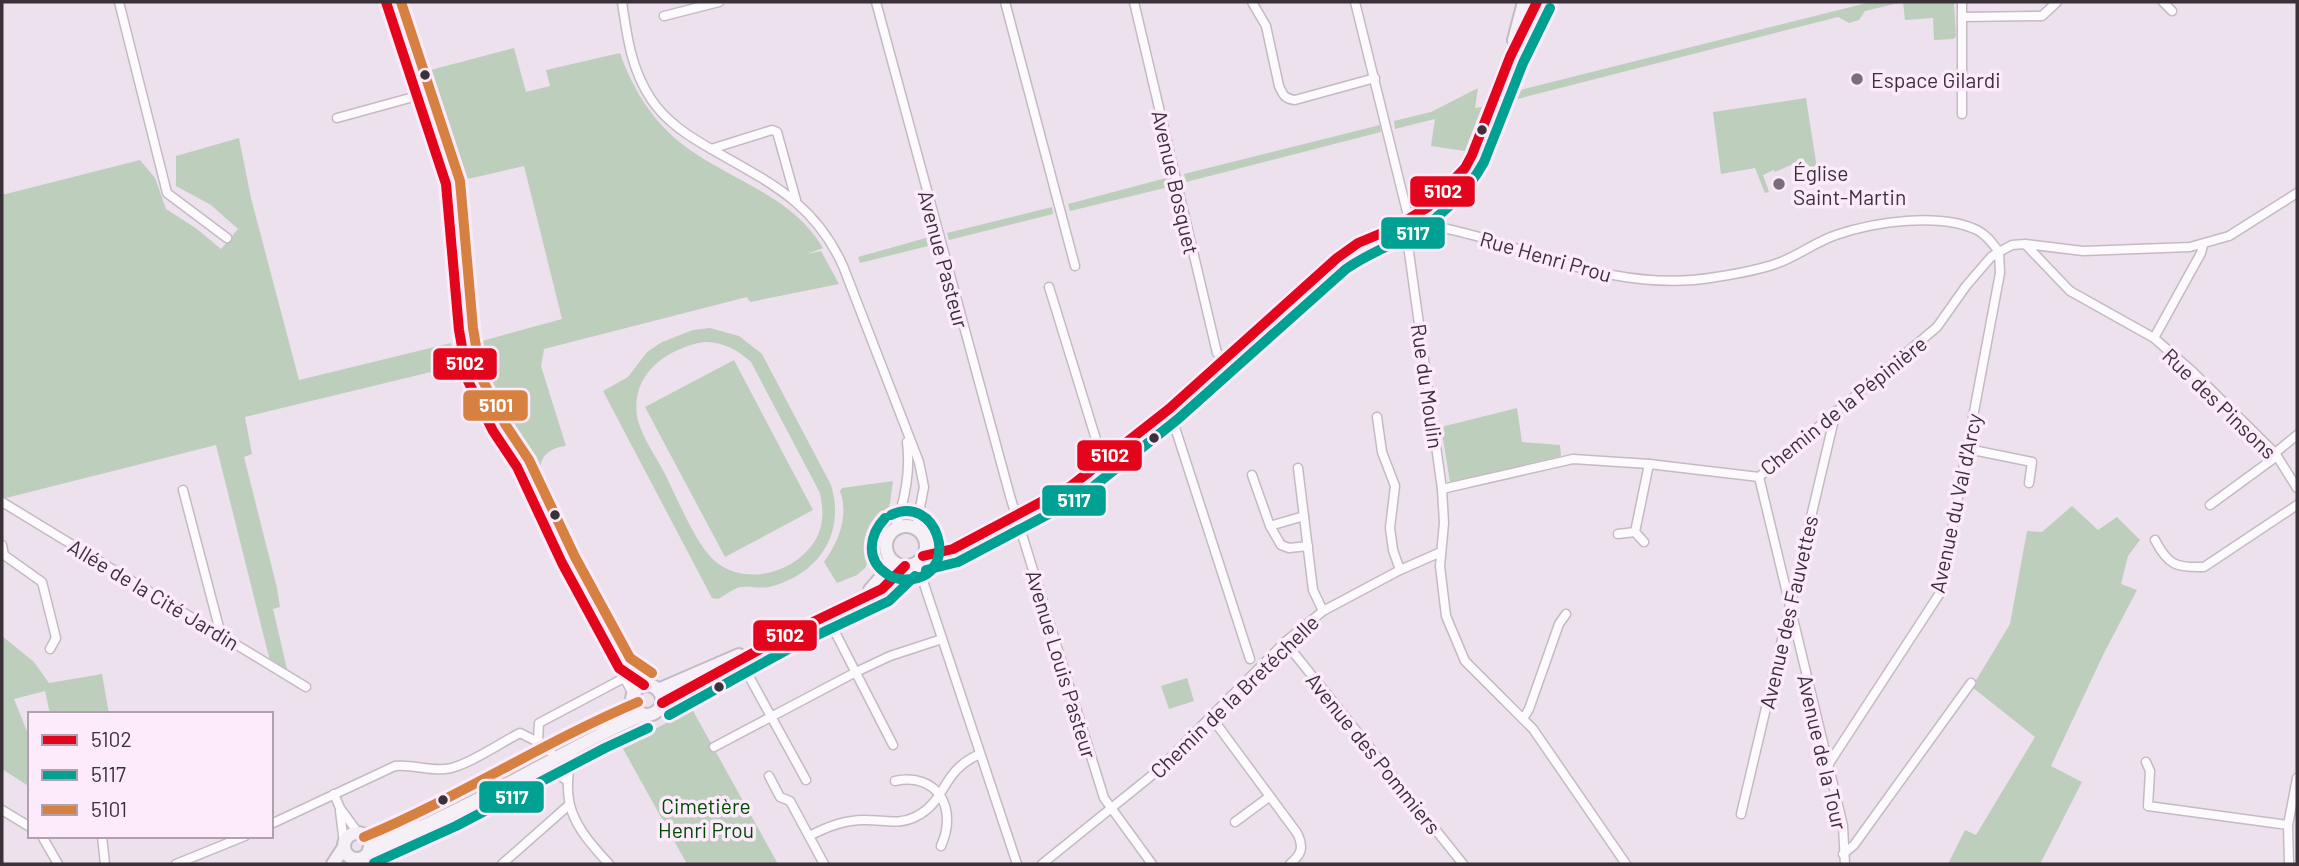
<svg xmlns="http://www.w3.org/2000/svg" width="2299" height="866" viewBox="0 0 2299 866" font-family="Barlow,sans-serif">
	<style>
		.green { fill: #bdcebc; fill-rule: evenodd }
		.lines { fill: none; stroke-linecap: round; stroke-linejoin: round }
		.street-casing { stroke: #c4bac3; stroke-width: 11 }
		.secondary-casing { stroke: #c4bac3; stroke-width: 16 }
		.street { stroke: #fcfafc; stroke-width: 8 }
		.secondary { stroke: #f5f0f5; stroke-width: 12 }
		.bus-1-casing { stroke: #fdebfb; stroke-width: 16 }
		.bus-2-casing { stroke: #fdebfb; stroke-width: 16 }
		.bus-3-casing { stroke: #fdebfb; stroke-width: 16 }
		.bus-1 { stroke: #e3051b; stroke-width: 10 }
		.bus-2 { stroke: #00a092; stroke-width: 10 }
		.bus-3 { stroke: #d68041; stroke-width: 10 }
		.bus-dot { fill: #3a3139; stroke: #fdebfb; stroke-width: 2.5 }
		.poi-dot { fill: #796f78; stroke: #fdebfb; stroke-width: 2.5 }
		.labels { text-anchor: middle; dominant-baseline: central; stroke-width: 7; stroke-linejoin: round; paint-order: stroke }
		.poi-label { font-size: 21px; fill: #3a3139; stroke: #fdebfb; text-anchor: start }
		.street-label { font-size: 21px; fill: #3a3139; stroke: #fdebfb }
		.park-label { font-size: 21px; fill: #004a05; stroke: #fdebfb }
		.line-badge { stroke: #fdebfb; stroke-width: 2.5 }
		.badge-label { font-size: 19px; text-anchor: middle; font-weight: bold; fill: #fff }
	</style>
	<rect width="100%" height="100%" fill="#ede1ed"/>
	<g class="green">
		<polygon points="1871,2 1954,2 1956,36 1954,39 1934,40 1933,18 1905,20 1903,2 1865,11 1859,20 1849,23 1838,17 1505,102 1508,93"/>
		<path d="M514 48 526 92 550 86 546 70 620 53C634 93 657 128 693 152 737 182 795 199 823 248L807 254 821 251 839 284 750 302 747 297 544 349 541 366 566 446C551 447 538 457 541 472L531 475 484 387 471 344 562 319 524 166 446 184 412 75Z"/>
		<polygon points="1478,88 1475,108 1482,107 1465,151 1431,146 1435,119 1395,129 1394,121 1431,112"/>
		<polygon points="1806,98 1818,175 1813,176 1809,165 1802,166 1800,161 1775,172 1774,170 1763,175 1769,192 1765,193 1755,168 1721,174 1713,112"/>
		<polygon points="1380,125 1381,132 1186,182 1184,174"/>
		<polygon points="239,138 251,198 299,380 451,343 456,366 245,417 252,454 244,457 277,588 280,607 273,609 290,682 273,673 216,445 2,499 2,195 140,160 155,178 166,209 197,229 221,249 238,229 211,205 176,186 176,156"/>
		<polygon points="1170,177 1173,186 1070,211 1068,204"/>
		<polygon points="1052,207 1053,214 949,240 947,233"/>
		<polygon points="933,236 936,244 860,263 858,257"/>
		<path d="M710 328 739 336 762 354 831 485C846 534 818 575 769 587 759 589 746 585 737 588 730 591 724 596 718 599L712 598 603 391 628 377 647 352 662 342 693 330ZM704 342C723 342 737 349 751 362L820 493C823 508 824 521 818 535 801 571 748 588 716 562 697 547 677 498 665 474 656 457 644 440 638 421 628 377 664 349 704 342Z"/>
		<polygon points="734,360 813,510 725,557 645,407"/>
		<polygon points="1517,408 1522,442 1560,445 1561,456 1450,482 1441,427"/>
		<path d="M893 481 890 503 885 519 875 532 871 556 865 568 857 575 837 583 824 562C839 541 849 516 840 491L842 488Z"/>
		<polygon points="2072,506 2098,530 2117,517 2140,540 2128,556 2121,584 2137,590 2104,653 2051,766 2082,782 2040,864 1948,864 1965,830 1976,835 2035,737 1972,687 2010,624 2027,531 2042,532"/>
		<polygon points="2,636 34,662 49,683 102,674 109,714 50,714 45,691 14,699 30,739 30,787 2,769"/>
		<polygon points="1187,678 1194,701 1169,709 1161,686"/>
		<polygon points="692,709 778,864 687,864 622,747"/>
	</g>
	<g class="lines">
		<defs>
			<g id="street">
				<polyline points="119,2 167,193 227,238"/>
				<polyline points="386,2 446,184 459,330 468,381 493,431 517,467 562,563 633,694"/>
				<path d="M622 2C627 36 631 69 651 99 666 122 690 137 713 150 770 183 814 202 843 266L919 462 924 487 916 528"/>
				<polyline points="876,2 1010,496 1104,798 1152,864"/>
				<polyline points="1005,2 1075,266"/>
				<polyline points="1134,2 1217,353 1224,359"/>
				<path d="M1252 2 1266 26 1279 86C1283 95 1285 99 1295 100L1375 78"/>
				<polyline points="1355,2 1409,220 1407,238 1442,489 1444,523 1440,566 1446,616 1465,661 1533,729 1626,864"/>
				<polyline points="2163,2 2172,11"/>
				<polyline points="664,16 719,2"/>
				<polyline points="1962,17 2042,16 2057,2"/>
				<polyline points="1962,114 1962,2"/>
				<polyline points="337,118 417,96"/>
				<polyline points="711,149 772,130 777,132 796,200"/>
				<path d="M1409 220C1431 225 1454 230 1476 236 1555 260 1632 292 1716 277 1736 274 1759 270 1778 263 1798 256 1815 242 1836 235 1874 222 1939 212 1977 230 1987 235 1993 244 1999 252L2012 245 2025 244 2083 251 2190 247 2229 236 2297 193"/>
				<polyline points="2026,245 2070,291 2154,338 2193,372 2275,453 2297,488"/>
				<polyline points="1049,287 1103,462"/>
				<polyline points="2154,338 2201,253 2203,245"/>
				<polyline points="1169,409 1250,659"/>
				<polyline points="1377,417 1382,452 1395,486 1390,528 1393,550 1400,570"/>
				<polyline points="1968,449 2032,462 2029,483"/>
				<polyline points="2275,453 2297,435"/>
				<polyline points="1298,468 1313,590 1323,611"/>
				<polyline points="1252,475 1270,526 1281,545 1289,548 1308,546"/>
				<polyline points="1759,477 1843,826 1845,864"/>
				<polyline points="1442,489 1573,459 1649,464 1759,477 1937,327 1966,286 1991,257 1999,252 2000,273 1940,593 1828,765"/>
				<polyline points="183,490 221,635"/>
				<polyline points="2,502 306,687"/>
				<polyline points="2210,505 2277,456"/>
				<polyline points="1270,526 1304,516"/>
				<path d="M895 528C905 500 911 472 907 442"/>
				<polyline points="1618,534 1635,532"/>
				<path d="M2155 540C2168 565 2176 568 2204 567L2297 505"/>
				<polyline points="1644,542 1635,532 1649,464"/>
				<polyline points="2,545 4,555 42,582 56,638 50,649"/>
				<polyline points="917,563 1017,864"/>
				<polyline points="836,634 893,745"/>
				<polyline points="1285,642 1463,864"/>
				<polyline points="620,669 644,685"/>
				<polyline points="751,680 806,780"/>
				<path d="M1212 718 1297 833C1304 847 1302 854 1290 864"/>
				<polyline points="1523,719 1529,709 1559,624 1566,614"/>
				<polyline points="714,747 856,672 890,656 942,639"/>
				<path d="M573 749C559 804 573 825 609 864"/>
				<polyline points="551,752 538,742 539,723 624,678"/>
				<polyline points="2146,762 2150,771 2148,806 2288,825"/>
				<polyline points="540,767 556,772 567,781"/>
				<polyline points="769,776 780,797 790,801 824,864"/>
				<path d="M895 781C938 772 958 809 941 846"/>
				<polyline points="334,794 340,808 359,834"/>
				<polyline points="2,810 30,827"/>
				<polyline points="340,811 344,843"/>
				<polyline points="1741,814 1836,411"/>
				<polyline points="1235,822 1269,797"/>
				<path d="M271 824 395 766C412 764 428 771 445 769 464 768 502 742 520 733L538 742"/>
				<polyline points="42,836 58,864"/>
				<polyline points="102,836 105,864"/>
				<path d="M809 836C827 827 846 819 867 820 884 820 899 825 915 817 948 801 940 771 980 754"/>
				<polyline points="1843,854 1854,845 1971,683"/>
				<polyline points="176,864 245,836"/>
				<polyline points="502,864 569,805"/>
				<polyline points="1042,864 1156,772 1285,642 1323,611 1400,570 1441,552"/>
				<polyline points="2289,864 2288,825 2297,778"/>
			</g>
			<g id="secondary">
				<polyline points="1514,40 1524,2"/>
				<circle cx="906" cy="546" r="20"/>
				<polyline points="923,556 953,549 1071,486 1169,409 1337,258 1358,243 1394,228 1428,207 1465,168 1472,155 1510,57 1537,2"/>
				<polyline points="870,590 884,574 890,559"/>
				<circle cx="647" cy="700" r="15"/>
				<polyline points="658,690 739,655"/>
				<polyline points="662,703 786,635 882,589 905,566"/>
				<polyline points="601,725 613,719 632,703"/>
				<circle cx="357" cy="846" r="13"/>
				<polyline points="364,835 391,832 414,823"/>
				<path d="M369 850C424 828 476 801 528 773 566 753 603 731 643 715"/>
				<polyline points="333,864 344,847"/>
			</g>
		</defs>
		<use href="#street" class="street-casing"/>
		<use href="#secondary" class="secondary-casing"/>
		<use href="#street" class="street"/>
		<use href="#secondary" class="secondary"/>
		<defs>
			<g id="bus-1">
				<polyline points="386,2 446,184 459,330 468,381 493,431 517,467 562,563 619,668 644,685"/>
				<polyline points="923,556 953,549 1071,486 1169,409 1337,258 1358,243 1394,228 1428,207 1465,168 1472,155 1510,57 1537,2"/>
				<polyline points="662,703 786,635 882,589 905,566"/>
			</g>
			<g id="bus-2">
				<path d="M885 518C869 535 865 560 887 574 895 580 904 580 913 579 961 571 937 493 891 515"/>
				<path d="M926 570 958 562 1079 498 1178 419 1346 269C1363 257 1380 250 1398 241 1433 225 1466 195 1484 162L1523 63 1550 8"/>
				<polyline points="669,715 792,647 889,601 915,576"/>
				<polyline points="374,863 456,826 605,748 648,728"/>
			</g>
			<g id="bus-3">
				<polyline points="401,2 460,181 473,328 481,377 505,424 529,460 575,557 630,658 652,673"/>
				<path d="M364 837C458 798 544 742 638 702"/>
			</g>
		</defs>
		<use href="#bus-1" class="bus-1-casing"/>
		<use href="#bus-2" class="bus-2-casing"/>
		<use href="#bus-3" class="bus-3-casing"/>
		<use href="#bus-1" class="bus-1"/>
		<use href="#bus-2" class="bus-2"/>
		<use href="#bus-3" class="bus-3"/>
	</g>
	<g class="bus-dot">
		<circle cx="425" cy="75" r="6"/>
		<circle cx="1482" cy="130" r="6"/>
		<circle cx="1154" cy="438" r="6"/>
		<circle cx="555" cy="515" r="6"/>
		<circle cx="719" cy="687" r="6"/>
		<circle cx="443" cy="800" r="6"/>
	</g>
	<g class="poi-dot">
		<circle cx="1857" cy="79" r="7"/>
		<circle cx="1779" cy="184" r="7"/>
	</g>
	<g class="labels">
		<g class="poi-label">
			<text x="1871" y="79">Espace Gilardi</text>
			<text x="1793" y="172">Église<tspan x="1793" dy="24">Saint-Martin</tspan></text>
		</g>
		<g class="street-label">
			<text transform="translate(1176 182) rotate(77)">Avenue Bosquet</text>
			<text transform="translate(1546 256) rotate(16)">Rue Henri Prou</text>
			<text transform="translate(944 259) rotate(75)">Avenue Pasteur</text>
			<text transform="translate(1428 386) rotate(82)">Rue du Moulin</text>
			<text transform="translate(2220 403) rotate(44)">Rue des Pinsons</text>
			<text transform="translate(1843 405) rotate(-39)">Chemin de la Pépinière</text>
			<text transform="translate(1955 503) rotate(-78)">Avenue du Val d'Arcy</text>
			<text transform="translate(154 594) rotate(31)">Allée de la Cité Jardin</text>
			<text transform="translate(1788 612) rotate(-77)">Avenue des Fauvettes</text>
			<text transform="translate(1062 664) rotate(73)">Avenue Louis Pasteur</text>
			<text transform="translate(1234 696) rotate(-44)">Chemin de la Bretéchelle</text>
			<text transform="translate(1823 752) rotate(77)">Avenue de la Tour</text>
			<text transform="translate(1374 753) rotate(51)">Avenue des Pommiers</text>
		</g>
		<g class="park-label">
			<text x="706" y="805">Cimetière<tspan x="706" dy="24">Henri Prou</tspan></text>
		</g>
	</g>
	<g class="line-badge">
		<rect x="1409" y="175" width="67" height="33" rx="7" fill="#e3051b"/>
		<rect x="1380" y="216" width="66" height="34" rx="7" fill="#00a092"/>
		<rect x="432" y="347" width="66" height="34" rx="7" fill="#e3051b"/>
		<rect x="462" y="389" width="67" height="33" rx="7" fill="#d68041"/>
		<rect x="1076" y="439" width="67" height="33" rx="7" fill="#e3051b"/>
		<rect x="1041" y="484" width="66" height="33" rx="7" fill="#00a092"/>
		<rect x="752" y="619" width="66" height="33" rx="7" fill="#e3051b"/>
		<rect x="478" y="780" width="67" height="34" rx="7" fill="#00a092"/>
	</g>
	<g class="badge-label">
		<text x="1443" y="198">5102</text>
		<text x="1413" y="240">5117</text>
		<text x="465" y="370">5102</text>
		<text x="496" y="412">5101</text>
		<text x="1110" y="462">5102</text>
		<text x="1074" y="507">5117</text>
		<text x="785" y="642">5102</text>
		<text x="512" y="804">5117</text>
	</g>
	<rect width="2299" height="866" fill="none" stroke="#3a3139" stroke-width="7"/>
	<rect x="28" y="712" width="245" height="126" fill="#fdebfb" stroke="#afa1ad" stroke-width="2"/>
	<rect x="42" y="735" width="35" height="10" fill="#e3051b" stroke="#afa1ad" stroke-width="2"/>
	<text x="91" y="747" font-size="21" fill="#3a3139">5102</text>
	<rect x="42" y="770" width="35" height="10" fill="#00a092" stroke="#afa1ad" stroke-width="2"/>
	<text x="91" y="782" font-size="21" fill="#3a3139">5117</text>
	<rect x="42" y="805" width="35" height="10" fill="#d68041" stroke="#afa1ad" stroke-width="2"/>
	<text x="91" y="817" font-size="21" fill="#3a3139">5101</text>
</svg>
